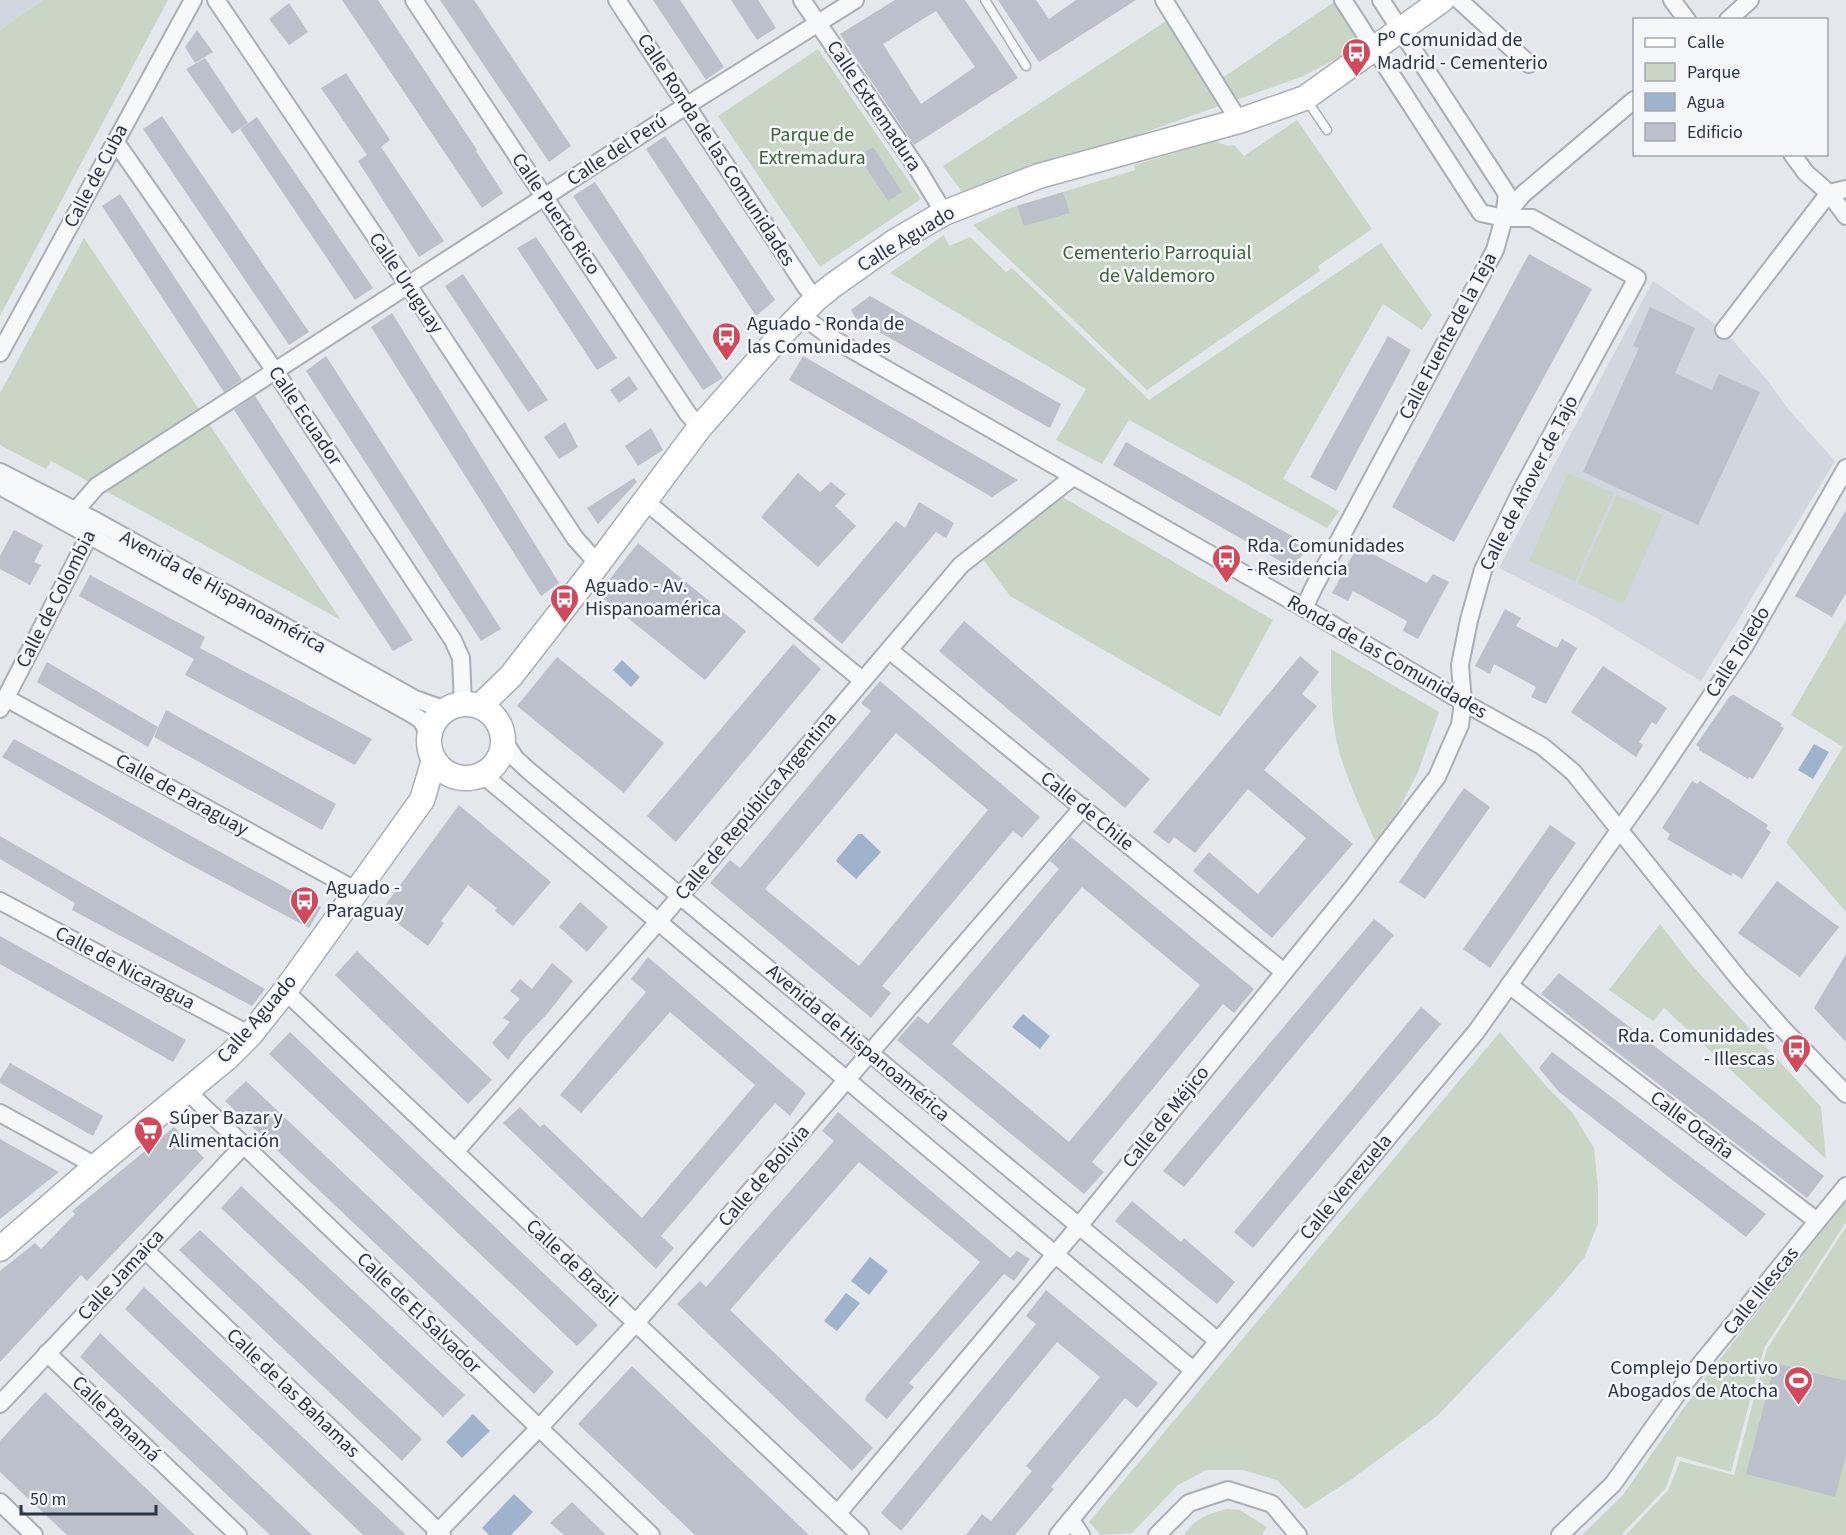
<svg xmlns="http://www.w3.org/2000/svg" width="1846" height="1535" viewBox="0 0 1846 1535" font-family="'Source Sans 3',sans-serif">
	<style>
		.built { fill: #d2d6de }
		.green { fill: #c9d6c5 }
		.water { fill: #9fb4cc }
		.building { fill: #bbc0ca; fill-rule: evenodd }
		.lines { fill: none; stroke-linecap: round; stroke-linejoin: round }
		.lane-casing { stroke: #a9aeb7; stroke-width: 11 }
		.street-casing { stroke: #a9aeb7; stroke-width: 20 }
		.secondary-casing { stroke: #a9aeb7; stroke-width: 27 }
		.lane { stroke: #f7f8fa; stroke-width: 8 }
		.street { stroke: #f7f8fa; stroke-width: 16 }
		.secondary { stroke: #fff; stroke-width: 24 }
		.labels { text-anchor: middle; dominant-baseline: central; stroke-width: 5; stroke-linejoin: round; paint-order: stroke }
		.poi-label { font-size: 20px; fill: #2b3445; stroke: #f4f6f9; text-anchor: start }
		.street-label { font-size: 20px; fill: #2b3445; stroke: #f4f6f9 }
		.park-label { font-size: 20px; fill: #3f6138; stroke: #f4f6f9 }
	</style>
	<rect width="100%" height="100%" fill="#e4e7ec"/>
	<g class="built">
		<polygon points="0,0 43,0 0,30"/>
		<polygon points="1653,281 1724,330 1767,380 1789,410 1835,461 1701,681 1595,617 1499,568"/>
	</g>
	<g class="green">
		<polygon points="43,0 168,0 0,316 0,30"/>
		<polygon points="1334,2 1363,45 1301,77 965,196 943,166 1168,20 1209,87"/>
		<polygon points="818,49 921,199 820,267 718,116"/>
		<polygon points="1297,120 1372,229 1318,266 1320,271 1147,390 973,225 1007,209 1135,170 1134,165 1216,141 1227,146 1234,145 1244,156"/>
		<polygon points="944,235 949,246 970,237 1006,272 1012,268 1149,400 1381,243 1432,315 1422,330 1383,304 1283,479 1339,511 1327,528 1129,420 1102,464 1056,440 1086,389 890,273"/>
		<polygon points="84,238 341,620 51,461 46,469 0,445 0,393"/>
		<polygon points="1568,473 1614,493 1575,581 1529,561"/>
		<polygon points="1059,495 1273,620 1220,717 1010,596 980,555"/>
		<polygon points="1617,495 1663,515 1623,604 1577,583"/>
		<polygon points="1846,620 1846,912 1786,842 1843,747 1791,715"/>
		<path d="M1331 649 1439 712 1418 772 1395 817 1375 841C1362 811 1348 782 1339 751 1330 718 1331 682 1331 649Z"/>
		<polygon points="1660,924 1689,962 1821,1107 1826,1159 1664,1008 1653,1021 1609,990"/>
		<polygon points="1500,1032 1547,1087 1572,1112 1594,1148 1598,1188 1598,1224 1584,1258 1553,1295 1438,1415 1352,1479 1305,1509 1277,1480 1243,1470 1206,1470 1178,1485 1132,1533 1101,1535 1089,1522"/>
		<polygon points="1846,1201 1846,1222 1764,1348 1731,1472 1677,1456 1666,1488 1621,1535 1582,1535 1623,1495 1704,1379"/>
		<polygon points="1846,1227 1846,1535 1626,1535 1669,1489 1680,1461 1734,1475 1767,1349"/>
		<path d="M1227 1509 1240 1510 1267 1527 1262 1535H1184C1195 1518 1208 1514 1227 1509Z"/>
	</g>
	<g class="water">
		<polygon points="622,660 640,677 631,687 613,670"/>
		<polygon points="1814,744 1829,752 1813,779 1798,770"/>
		<polygon points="858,834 862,834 881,852 856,879 837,862 836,860"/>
		<polygon points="1023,1014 1050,1036 1040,1049 1012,1027"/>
		<polygon points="870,1257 888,1271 869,1295 851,1281"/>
		<polygon points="846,1293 860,1303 837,1331 824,1321"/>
		<polygon points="473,1414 490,1431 462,1458 446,1442"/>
		<polygon points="514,1494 533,1512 511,1535 489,1535 482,1528"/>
	</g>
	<g class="building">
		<polygon points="342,0 378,0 477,150 476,151 503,193 482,208"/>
		<polygon points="440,0 474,0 571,146 549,162"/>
		<polygon points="653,0 680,0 724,67 706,80"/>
		<polygon points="731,0 758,0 776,28 757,40"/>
		<path d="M895 0H965L1018 78 914 145 840 34ZM936 11 975 67 921 104 883 44Z"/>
		<polygon points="998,0 1036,0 1049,19 1076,0 1136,0 1039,62"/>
		<polygon points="289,3 308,32 289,45 269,19"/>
		<polygon points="197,30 213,52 195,63 185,47"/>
		<polygon points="205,58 248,123 232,134 186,69"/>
		<polygon points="346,73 390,140 381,147 444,241 419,257 358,161 367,155 321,88"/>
		<polygon points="162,116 309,332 289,345 143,129"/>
		<polygon points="257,117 373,288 355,300 240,129"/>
		<polygon points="665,136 775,300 756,316 646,149"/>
		<polygon points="873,147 902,192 888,201 858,156"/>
		<polygon points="595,182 723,378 703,390 573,196"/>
		<polygon points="1063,192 1070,213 1024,226 1017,206"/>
		<polygon points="120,194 242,380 224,392 102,206"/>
		<polygon points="536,237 617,358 597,370 517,248"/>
		<polygon points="1529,254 1592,289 1454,542 1392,507"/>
		<polygon points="463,274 548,400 528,412 445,286"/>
		<polygon points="870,296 1061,404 1050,428 856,319 851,310"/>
		<polygon points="1650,307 1695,328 1675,373 1712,390 1719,374 1760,392 1698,525 1583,472 1639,348 1633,346"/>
		<polygon points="392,313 559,583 541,596 371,327"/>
		<polygon points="1388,336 1411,350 1336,491 1310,477"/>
		<polygon points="326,356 501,629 481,641 306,371"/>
		<polygon points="803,356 1018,480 992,497 789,380"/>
		<polygon points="629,376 638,389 619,403 610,390"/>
		<polygon points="255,396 413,640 393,651 234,410"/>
		<polygon points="565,422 578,447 559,459 544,437"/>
		<polygon points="651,428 663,450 638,466 625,446"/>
		<polygon points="1126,442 1308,545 1294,569 1113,465"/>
		<polygon points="798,473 820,492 831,482 846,494 835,506 856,526 818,567 761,517"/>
		<polygon points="634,478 637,482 598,524 587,508"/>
		<polygon points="919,502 954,523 946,538 936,532 842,644 813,619 896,521 905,528"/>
		<polygon points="1846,510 1846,593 1832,617 1795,596"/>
		<polygon points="14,530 43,545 34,562 41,565 30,585 0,569 0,556"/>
		<polygon points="1363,536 1378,544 1373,554 1427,583 1433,574 1449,582 1418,639 1403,631 1407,621 1353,591 1348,601 1332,593"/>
		<polygon points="638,543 746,631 705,680 598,594"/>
		<polygon points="90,575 205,637 200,648 372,739 355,765 185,675 194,659 79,596"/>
		<polygon points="1505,609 1521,618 1516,626 1557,648 1562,639 1577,648 1546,704 1531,697 1536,687 1494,664 1490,674 1475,666"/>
		<polygon points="964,621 1150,779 1125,808 939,651"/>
		<polygon points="793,644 821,669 676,842 647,816"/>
		<polygon points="1300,656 1319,672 1302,694 1317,706 1264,770 1353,844 1272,938 1193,871 1209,852 1258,894 1306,838 1248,789 1195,853 1174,837 1169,844 1153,832"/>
		<polygon points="557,657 664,743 624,793 517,706"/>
		<polygon points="47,662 158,727 148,747 37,682"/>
		<polygon points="1603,666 1667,708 1656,725 1652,722 1639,742 1643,745 1636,757 1571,712"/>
		<path d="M880 681 1040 817 1022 838 1013 831 882 986 891 993 871 1018 710 883 730 860 740 868 871 711 861 703ZM896 733 988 810 859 966 765 889Z"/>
		<polygon points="1734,695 1782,724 1780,726 1784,728 1753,779 1749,777 1748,779 1699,750 1699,747 1696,745 1730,696"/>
		<polygon points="166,710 336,804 322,830 154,737"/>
		<polygon points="14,739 321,907 309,928 172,855 2,757"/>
		<polygon points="1692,781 1697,784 1700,781 1768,825 1766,829 1771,832 1742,879 1733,873 1731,876 1667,839 1670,834 1662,828"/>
		<polygon points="1464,788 1490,807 1425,899 1399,882"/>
		<polygon points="459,805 551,882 513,926 495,911 497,908 468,885 441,921 444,923 428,946 381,911"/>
		<polygon points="1550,825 1576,843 1490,968 1463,949"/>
		<polygon points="0,836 265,989 252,1006 72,910 75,903 0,859"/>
		<path d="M1071 837 1254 989 1234 1013 1223 1004 1092 1162 1104 1172 1084 1194 897 1040 918 1016 928 1024 1059 869 1050 861ZM1082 887 1200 985 1069 1142 952 1044Z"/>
		<polygon points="1777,881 1839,927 1800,977 1738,933"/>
		<polygon points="580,902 608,927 587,952 559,927"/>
		<polygon points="1374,919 1394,935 1184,1187 1163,1171"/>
		<polygon points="0,936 186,1040 173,1062 0,964"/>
		<polygon points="357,951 492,1080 468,1104 335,975"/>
		<polygon points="1846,954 1846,1042 1814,1008"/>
		<polygon points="648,957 806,1093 790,1116 775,1103 661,1236 674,1248 656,1269 503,1123 520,1107 540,1127 544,1124 642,1218 755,1085 670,1012 581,1113 560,1095 646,992 631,979"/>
		<polygon points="552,963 573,981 547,1014 525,1037 508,1060 492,1043 510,1022 503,1018 520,999 510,991 520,979 532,989"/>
		<polygon points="1559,973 1824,1176 1807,1198 1541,994"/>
		<polygon points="1421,1007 1441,1024 1253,1248 1234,1232"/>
		<polygon points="290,1032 598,1325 577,1346 269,1054"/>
		<polygon points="1552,1052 1766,1214 1746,1237 1559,1092 1539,1068"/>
		<polygon points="10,1063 103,1116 93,1136 0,1083 0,1079"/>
		<polygon points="246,1081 554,1372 534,1394 225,1101"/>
		<polygon points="838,1112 1010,1258 1017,1251 1030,1259 1014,1281 1004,1274 909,1383 914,1387 887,1419 865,1400 867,1395 980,1262 859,1162 730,1310 873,1448 852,1471 677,1304 700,1281 706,1287 834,1141 822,1131"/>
		<polygon points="174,1127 204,1158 87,1281 81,1275 0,1362 0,1271 35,1243 41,1249 75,1214 72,1211"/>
		<polygon points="0,1139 59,1172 0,1219"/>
		<polygon points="241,1186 465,1395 443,1417 221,1208"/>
		<polygon points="1132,1201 1181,1242 1184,1238 1235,1282 1217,1304 1115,1221"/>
		<polygon points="200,1230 422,1439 402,1461 179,1250"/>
		<polygon points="144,1287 406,1535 363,1535 125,1309"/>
		<polygon points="1046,1290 1158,1383 1137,1408 1125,1398 1051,1487 1054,1489 1015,1535 966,1535 982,1514 991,1521 1032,1471 1026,1466 1100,1377 1057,1342 901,1531 881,1513 1036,1324 1026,1316"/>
		<polygon points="100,1333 312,1535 270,1535 80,1357"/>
		<polygon points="1775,1363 1846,1381 1846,1455 1835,1497 1746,1474"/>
		<polygon points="632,1366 809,1535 695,1535 578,1424"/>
		<polygon points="45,1392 195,1535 67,1535 0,1472 0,1441"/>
		<polygon points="572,1502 606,1535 564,1535 550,1523"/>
	</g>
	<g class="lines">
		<defs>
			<g id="lane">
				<polyline points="985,0 1026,66"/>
				<polyline points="1306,99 1327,130"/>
			</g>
			<g id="street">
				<polyline points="216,0 408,285 575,538 598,564"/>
				<polyline points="414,0 688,414 700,427"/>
				<polyline points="617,0 806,287 816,299"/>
				<polyline points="802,0 917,168 944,213"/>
				<polyline points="1164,0 1239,121"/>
				<polyline points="1343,0 1481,213 1504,218 1507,194 1381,0"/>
				<polyline points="1459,0 1529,64"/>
				<polyline points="1672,0 1687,20"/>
				<polyline points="1728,20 1750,0"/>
				<polyline points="115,141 275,371 453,640 461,658 463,704"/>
				<polyline points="1792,154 1806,173 1829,193 1846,216"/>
				<polyline points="801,315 835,340 1304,608 1463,702 1542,746 1573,772 1739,979 1782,1028 1846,1094"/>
				<polyline points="1724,330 1829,193 1846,189"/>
				<polyline points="0,353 193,0"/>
				<polyline points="0,472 96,521 415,699 446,710"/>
				<polyline points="0,486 410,713 421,720 430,736"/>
				<polyline points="645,501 862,680"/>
				<polyline points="75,511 97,486 662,121 855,0"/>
				<polyline points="1304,608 1314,587 1495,250 1504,218 1522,195 1634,100"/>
				<polyline points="889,650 1284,972"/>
				<polyline points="6,698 357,891"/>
				<polyline points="0,709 94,526"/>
				<polyline points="504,741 515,758 529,771 1218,1341"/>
				<polyline points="482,774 1193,1370"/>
				<polyline points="0,901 250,1035"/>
				<polyline points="1509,985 1817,1221"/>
				<polyline points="285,991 860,1535"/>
				<polyline points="187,1091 651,1535"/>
				<polyline points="0,1113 96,1166"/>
				<polyline points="455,1152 658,922 961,565 1073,477"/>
				<polyline points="145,1250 442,1535"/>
				<polyline points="47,1353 238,1535"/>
				<polyline points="0,1404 243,1146"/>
				<polyline points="0,1502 34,1535"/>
				<polyline points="838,1513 1079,1226 1353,887 1437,777 1460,725 1463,702 1460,665 1469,620 1483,570 1522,489 1637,278 1532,218 1504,218"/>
				<polyline points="1071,1520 1081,1535"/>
				<polyline points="435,1535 539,1428 635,1324 1083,807"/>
				<polyline points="1058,1535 1218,1341 1476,1032 1650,787 1744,647 1846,468"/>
				<polyline points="1157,1535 1189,1503 1228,1490 1272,1504 1298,1535"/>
				<polyline points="1560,1535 1613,1484 1685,1383 1846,1186"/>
			</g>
			<g id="secondary">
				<circle cx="466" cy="741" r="37"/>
				<polyline points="480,706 511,676 598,564 700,427 781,335 816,299 832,286 894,242 944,213 1039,176 1239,121 1305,98 1442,0"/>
				<polyline points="0,1249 96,1166 228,1057 250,1035 285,991 422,800 434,760"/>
			</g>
		</defs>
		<use href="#lane" class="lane-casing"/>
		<use href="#street" class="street-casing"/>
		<use href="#secondary" class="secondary-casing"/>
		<use href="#lane" class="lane"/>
		<use href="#street" class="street"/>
		<use href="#secondary" class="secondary"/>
	</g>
	<defs>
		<symbol id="bus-pin" viewBox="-11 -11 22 30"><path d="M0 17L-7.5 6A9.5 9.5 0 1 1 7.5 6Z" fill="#d1495b" stroke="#f4f6f9"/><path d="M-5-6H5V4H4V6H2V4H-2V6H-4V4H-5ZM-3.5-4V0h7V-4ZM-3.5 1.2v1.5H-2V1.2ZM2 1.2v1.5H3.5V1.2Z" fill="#fff"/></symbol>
		<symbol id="supermarket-pin" viewBox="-11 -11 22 30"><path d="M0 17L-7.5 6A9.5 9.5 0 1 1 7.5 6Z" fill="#d1495b" stroke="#f4f6f9"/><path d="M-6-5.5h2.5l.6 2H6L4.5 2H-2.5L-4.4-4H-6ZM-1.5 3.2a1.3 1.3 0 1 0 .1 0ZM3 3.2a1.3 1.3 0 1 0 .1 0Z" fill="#fff"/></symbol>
		<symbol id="stadium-pin" viewBox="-11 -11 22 30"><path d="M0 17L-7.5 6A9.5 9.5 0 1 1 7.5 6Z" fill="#d1495b" stroke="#f4f6f9"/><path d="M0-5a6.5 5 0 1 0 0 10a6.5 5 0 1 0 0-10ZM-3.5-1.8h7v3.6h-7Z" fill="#fff"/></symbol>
	</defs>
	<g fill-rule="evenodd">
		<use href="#bus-pin" x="1340" y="36" width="33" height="45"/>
		<use href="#bus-pin" x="710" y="320" width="33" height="45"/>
		<use href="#bus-pin" x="1210" y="542" width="33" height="45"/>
		<use href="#bus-pin" x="548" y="582" width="33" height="45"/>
		<use href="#bus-pin" x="288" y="884" width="33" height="45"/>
		<use href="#bus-pin" x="1780" y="1032" width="33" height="45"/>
		<use href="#supermarket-pin" x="132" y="1114" width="33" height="45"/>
		<use href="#stadium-pin" x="1782" y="1364" width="33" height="45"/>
	</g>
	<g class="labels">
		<g class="poi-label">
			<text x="1377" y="40">Pº Comunidad de<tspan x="1377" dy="23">Madrid - Cementerio</tspan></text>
			<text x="747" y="324">Aguado - Ronda de<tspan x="747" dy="23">las Comunidades</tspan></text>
			<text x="1247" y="546">Rda. Comunidades<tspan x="1247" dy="23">- Residencia</tspan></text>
			<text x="585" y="586">Aguado - Av.<tspan x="585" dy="23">Hispanoamérica</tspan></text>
			<text x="326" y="888">Aguado -<tspan x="326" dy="23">Paraguay</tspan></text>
			<text x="1775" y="1036" text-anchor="end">Rda. Comunidades<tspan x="1775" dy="23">- Illescas</tspan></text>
			<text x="169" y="1118">Súper Bazar y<tspan x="169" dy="23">Alimentación</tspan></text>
			<text x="1778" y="1368" text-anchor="end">Complejo Deportivo<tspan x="1778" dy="23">Abogados de Atocha</tspan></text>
		</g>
		<g class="street-label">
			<text transform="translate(874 106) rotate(56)">Calle Extremadura</text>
			<text transform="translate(617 150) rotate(-33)">Calle del Perú</text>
			<text transform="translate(716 150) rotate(57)">Calle Ronda de las Comunidades</text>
			<text transform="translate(96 176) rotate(-62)">Calle de Cuba</text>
			<text transform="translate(556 214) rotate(56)">Calle Puerto Rico</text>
			<text transform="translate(906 239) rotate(-31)">Calle Aguado</text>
			<text transform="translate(406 283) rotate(56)">Calle Uruguay</text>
			<text transform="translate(1448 336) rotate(-62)">Calle Fuente de la Teja</text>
			<text transform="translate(305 416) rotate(56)">Calle Ecuador</text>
			<text transform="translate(1529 483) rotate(-63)">Calle de Añover de Tajo</text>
			<text transform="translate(223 592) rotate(29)">Avenida de Hispanoamérica</text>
			<text transform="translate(56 599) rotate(-63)">Calle de Colombia</text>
			<text transform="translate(1738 652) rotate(-58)">Calle Toledo</text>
			<text transform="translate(1387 657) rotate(30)">Ronda de las Comunidades</text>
			<text transform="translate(182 795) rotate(29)">Calle de Paraguay</text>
			<text transform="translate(756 806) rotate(-50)">Calle de República Argentina</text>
			<text transform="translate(1087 811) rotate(39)">Calle de Chile</text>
			<text transform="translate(125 968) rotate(28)">Calle de Nicaragua</text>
			<text transform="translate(257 1019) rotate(-49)">Calle Aguado</text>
			<text transform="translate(858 1043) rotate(40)">Avenida de Hispanoamérica</text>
			<text transform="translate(1166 1117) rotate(-51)">Calle de Méjico</text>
			<text transform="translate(1692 1125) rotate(37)">Calle Ocaña</text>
			<text transform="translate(764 1176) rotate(-49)">Calle de Bolivia</text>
			<text transform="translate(1346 1187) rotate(-50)">Calle Venezuela</text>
			<text transform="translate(572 1263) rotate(43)">Calle de Brasil</text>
			<text transform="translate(121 1275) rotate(-47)">Calle Jamaica</text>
			<text transform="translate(1761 1291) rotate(-51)">Calle Illescas</text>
			<text transform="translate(419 1313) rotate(44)">Calle de El Salvador</text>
			<text transform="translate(293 1393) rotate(44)">Calle de las Bahamas</text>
			<text transform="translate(116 1419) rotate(44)">Calle Panamá</text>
		</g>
		<g class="park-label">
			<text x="812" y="135">Parque de<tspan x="812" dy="23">Extremadura</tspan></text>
			<text x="1157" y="253">Cementerio Parroquial<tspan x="1157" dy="23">de Valdemoro</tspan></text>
		</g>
	</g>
	<rect x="1633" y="18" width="195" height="138" fill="#f4f6f9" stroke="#a4a8b1" stroke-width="1.5"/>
	<rect x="1645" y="38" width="30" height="9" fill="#ffffff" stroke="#a4a8b1" stroke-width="1.5"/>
	<text x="1687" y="48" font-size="18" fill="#2b3445">Calle</text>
	<rect x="1645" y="63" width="30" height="18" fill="#c9d6c5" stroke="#a4a8b1" stroke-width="1.5"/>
	<text x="1687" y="78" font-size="18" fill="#2b3445">Parque</text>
	<rect x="1645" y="93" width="30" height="18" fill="#9fb4cc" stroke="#a4a8b1" stroke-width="1.5"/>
	<text x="1687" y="108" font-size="18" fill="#2b3445">Agua</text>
	<rect x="1645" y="123" width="30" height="18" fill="#bbc0ca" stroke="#a4a8b1" stroke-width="1.5"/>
	<text x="1687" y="138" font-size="18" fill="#2b3445">Edificio</text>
	<path d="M21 1505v9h135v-9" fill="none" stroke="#2b3445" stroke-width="3"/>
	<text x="30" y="1505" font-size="18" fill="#2b3445" stroke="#f4f6f9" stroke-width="4.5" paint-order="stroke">50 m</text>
</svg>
